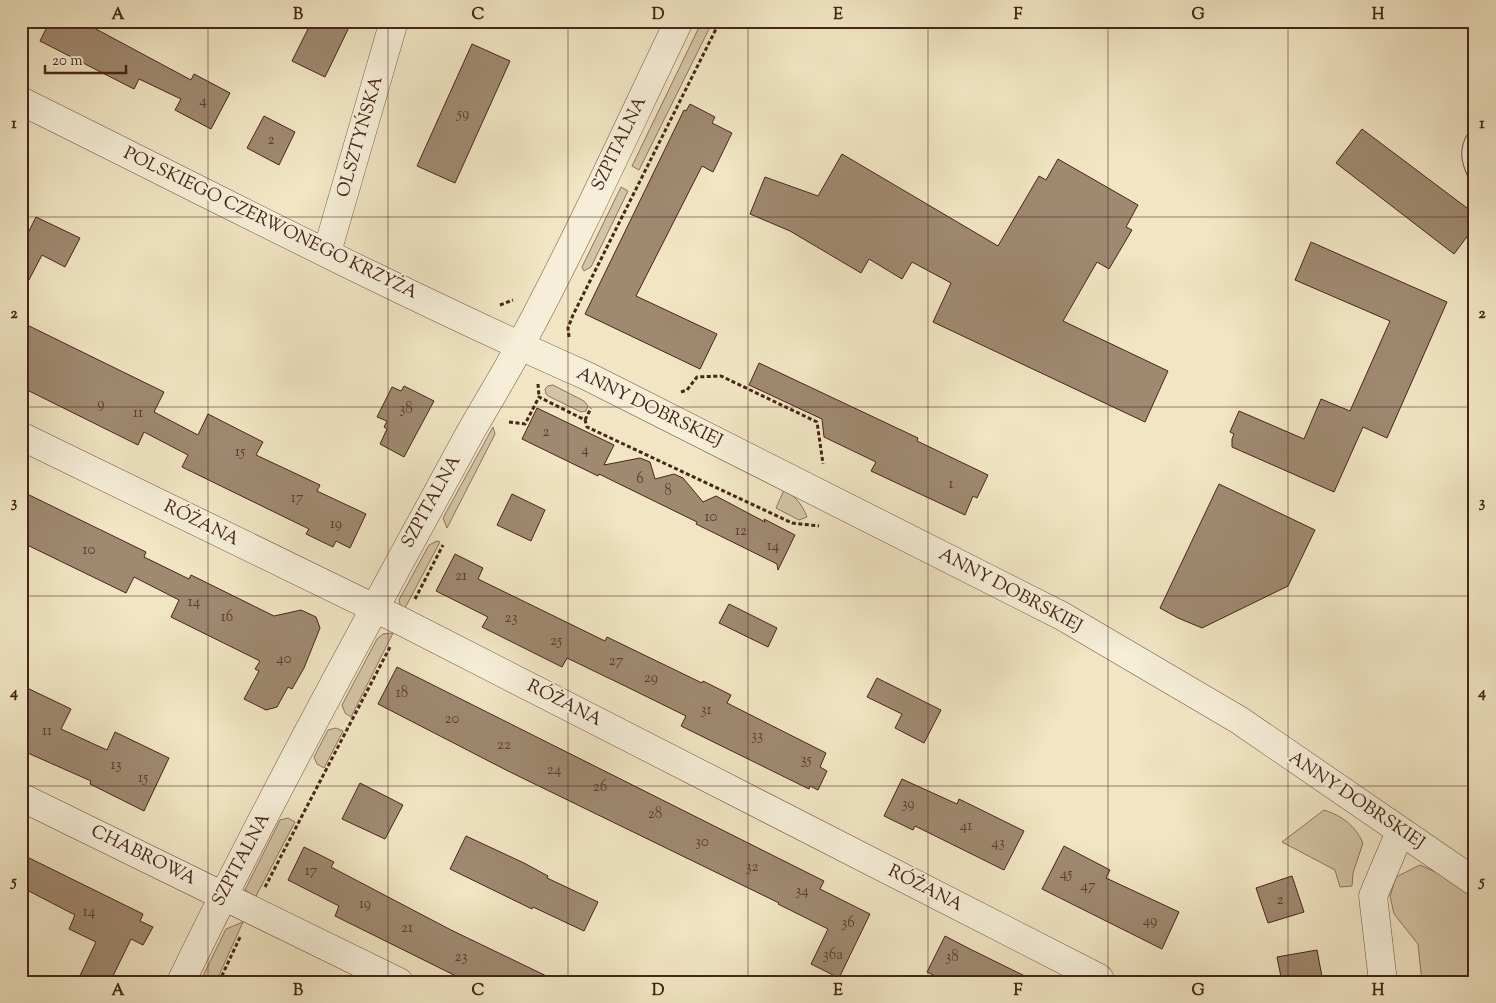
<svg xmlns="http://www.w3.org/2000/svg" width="1496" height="1003" viewBox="0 0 1496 1003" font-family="'Sorts Mill Goudy',serif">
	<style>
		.green { fill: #d4c4a6; stroke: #8e7460 }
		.building { fill: #9f8971; stroke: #472519 }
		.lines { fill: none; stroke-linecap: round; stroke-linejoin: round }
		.service-casing { stroke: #725544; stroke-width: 17 }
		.minor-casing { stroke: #725544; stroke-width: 29 }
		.path { stroke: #472519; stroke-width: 3; stroke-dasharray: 4 2.5; stroke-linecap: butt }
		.service { stroke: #f6eed8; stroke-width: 15 }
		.minor { stroke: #f6eed8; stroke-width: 28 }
		.grid { fill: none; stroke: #472519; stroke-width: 1; stroke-opacity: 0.55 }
		.labels { text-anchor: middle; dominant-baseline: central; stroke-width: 4; stroke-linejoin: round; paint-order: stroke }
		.number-label { font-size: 15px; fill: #5d3e2f }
		.street-label { font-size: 18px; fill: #472519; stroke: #f6eed8 }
		.neatline { fill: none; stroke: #472519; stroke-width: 2 }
		.grid-label { font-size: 16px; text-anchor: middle; font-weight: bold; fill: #472519 }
	</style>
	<rect width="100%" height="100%" fill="#f1e5c3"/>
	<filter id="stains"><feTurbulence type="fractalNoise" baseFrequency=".004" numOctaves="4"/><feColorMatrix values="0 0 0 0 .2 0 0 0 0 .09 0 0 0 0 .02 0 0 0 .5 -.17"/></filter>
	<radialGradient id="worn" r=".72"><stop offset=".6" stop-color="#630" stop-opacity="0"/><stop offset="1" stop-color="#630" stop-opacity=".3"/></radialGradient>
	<g class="green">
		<polygon points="702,21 713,21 639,170 632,166"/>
		<polygon points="621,187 628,191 591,267 584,271 582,267"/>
		<polygon points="553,385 584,401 588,406 586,411 581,412 548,396 546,394 545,389 548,386"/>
		<polygon points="493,427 495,434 447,528 443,518"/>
		<path d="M784 490C795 495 803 506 807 517L799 520 776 508Z"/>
		<polygon points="437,541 440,542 404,610 401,608 399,600 429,545"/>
		<polygon points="393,633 351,717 345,713 342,705 377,639 383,634"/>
		<polygon points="336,728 343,731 324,768 317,764 314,757 328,730"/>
		<path d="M1324 810C1342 816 1355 825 1363 843L1353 873 1352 886 1340 887 1335 870 1282 842Z"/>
		<polygon points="288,818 295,822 255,898 245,890 280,820"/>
		<polygon points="1420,865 1440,874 1475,898 1475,982 1422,982 1418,944 1394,914 1390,896 1396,877"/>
		<polygon points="243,922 216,982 200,982 226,929"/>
	</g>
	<g class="building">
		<polygon points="50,21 81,21 191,80 194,74 230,93 211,129 175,110 181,99 139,79 134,89 40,41"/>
		<polygon points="312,21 352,21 325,77 292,61"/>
		<polygon points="472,44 510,61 455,183 417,166"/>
		<polygon points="690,104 715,117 712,123 732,133 713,172 702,166 636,296 717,334 700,369 585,314 684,110 686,111"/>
		<polygon points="264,116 295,132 279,165 247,148"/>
		<polygon points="1362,129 1475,214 1475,226 1454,254 1336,163"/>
		<polygon points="842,154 998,246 1039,176 1046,180 1058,159 1138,205 1126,227 1132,230 1109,269 1097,262 1063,321 1168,371 1145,422 933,322 951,283 912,262 902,279 869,259 861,273 790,231 750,214 765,177 818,196"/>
		<polygon points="36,217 80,238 65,267 42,255 21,295 21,247"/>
		<polygon points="1311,242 1447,302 1387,438 1363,427 1334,492 1232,447 1232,439 1234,434 1230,432 1239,411 1304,439 1321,399 1350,411 1390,321 1295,280"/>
		<polygon points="21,322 164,392 154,412 198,435 208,414 263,442 256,455 320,485 317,491 366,514 350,548 336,541 333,547 306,534 309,529 182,467 188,455 144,432 138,445 21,387"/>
		<polygon points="759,363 918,438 917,441 988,475 977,498 973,496 965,515 871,471 876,462 824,437 822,419 749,385"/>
		<polygon points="404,386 434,401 404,457 380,444 387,429 384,427 387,421 377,417 392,387 401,391"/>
		<polygon points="537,408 614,445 604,465 640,458 650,462 655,479 674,474 683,478 703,502 716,496 765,522 764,519 795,535 778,570 777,564 696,524 697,522 599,474 598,476 522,439"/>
		<polygon points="1219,484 1315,530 1288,586 1202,628 1178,618 1160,608"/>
		<polygon points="21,491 146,552 144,557 189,579 191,575 274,616 301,610 316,617 320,628 304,668 292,689 288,687 277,707 266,710 244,699 259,671 255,669 260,661 171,617 179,600 134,577 126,593 21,542"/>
		<polygon points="512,494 545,510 531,541 497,525"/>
		<polygon points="455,554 483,568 478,579 605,641 607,637 702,683 703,681 731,695 727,703 826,753 820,767 827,771 818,790 810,786 809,789 681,726 686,716 625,686 567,658 562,667 482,627 488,617 436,591"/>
		<polygon points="729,604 777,628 768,647 719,623"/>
		<polygon points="397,667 824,881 820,889 870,914 839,978 811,964 828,929 778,904 779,903 508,771 378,704"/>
		<polygon points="877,678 941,710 924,743 895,728 902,714 867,697"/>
		<polygon points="21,685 71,709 61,729 107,750 115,732 169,758 144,811 90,784 91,781 21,750"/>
		<polygon points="902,779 957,804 959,799 1024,831 1004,870 915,826 913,830 884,816"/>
		<polygon points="360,783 403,805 385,839 342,819"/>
		<polygon points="466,836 524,863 548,876 547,878 598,902 584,931 533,907 532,909 450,869"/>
		<polygon points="1064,846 1110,870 1106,878 1179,912 1162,949 1042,889"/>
		<polygon points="304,847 334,862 331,867 451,930 559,982 468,982 335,916 339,906 288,880"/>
		<polygon points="21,854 143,914 140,921 153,927 143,945 131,939 110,982 77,982 96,942 69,929 75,915 21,887"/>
		<polygon points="1292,876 1304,912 1268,923 1256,888"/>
		<polygon points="945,936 972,950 1037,982 948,982 927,972"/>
		<polygon points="1317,950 1323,982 1282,982 1277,957"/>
	</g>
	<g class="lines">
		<defs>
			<path id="service" d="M1475 137C1467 150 1469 160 1475 173"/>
			<g id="minor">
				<path d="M21 101C209 194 395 291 587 376L1062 616 1239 720 1475 882"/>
				<polyline points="327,252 394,21"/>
				<polyline points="21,436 403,622 1099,978 1101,982"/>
				<polyline points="21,797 399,982"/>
				<path d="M181 982C271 796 371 615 470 433 487 403 505 374 521 344 578 238 627 129 679 21"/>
				<polyline points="1383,982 1373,896 1400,832"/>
			</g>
		</defs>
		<use href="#service" class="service-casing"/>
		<use href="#minor" class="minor-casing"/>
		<g class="path">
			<polyline points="500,305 513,300"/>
			<polyline points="569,337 568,328 573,315 720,21"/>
			<polyline points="538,384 539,397"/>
			<polyline points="681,392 687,390 697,377 721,376 817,422 823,464"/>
			<polyline points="585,420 591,408"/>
			<polyline points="509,422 525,424 539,397 585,420 587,427 792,523 819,526"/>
			<polyline points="415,599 443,545"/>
			<polyline points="265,887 390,647"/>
			<polyline points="219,982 241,935"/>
		</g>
		<use href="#service" class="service"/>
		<use href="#minor" class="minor"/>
	</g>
	<path class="grid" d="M208 21V982M388 21V982M568 21V982M748 21V982M928 21V982M1108 21V982M1288 21V982M21 217H1475M21 407H1475M21 596H1475M21 786H1475"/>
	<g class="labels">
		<g class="number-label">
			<text x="203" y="101">4</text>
			<text x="463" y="114">59</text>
			<text x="271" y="140">2</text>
			<text x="101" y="404">9</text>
			<text x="406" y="409">38</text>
			<text x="138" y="413">11</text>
			<text x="546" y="432">2</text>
			<text x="585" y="450">4</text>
			<text x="240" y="452">15</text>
			<text x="640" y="479">6</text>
			<text x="951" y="484">1</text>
			<text x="668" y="491">8</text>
			<text x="297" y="498">17</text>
			<text x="711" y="517">10</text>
			<text x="336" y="524">19</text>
			<text x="741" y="531">12</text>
			<text x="773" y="546">14</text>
			<text x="89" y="550">10</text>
			<text x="461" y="576">21</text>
			<text x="194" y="602">14</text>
			<text x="227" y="617">16</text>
			<text x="511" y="618">23</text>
			<text x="556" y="641">25</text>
			<text x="284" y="659">40</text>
			<text x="616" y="661">27</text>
			<text x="651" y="678">29</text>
			<text x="402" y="693">18</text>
			<text x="706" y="710">31</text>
			<text x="452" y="719">20</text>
			<text x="47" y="731">11</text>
			<text x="757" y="736">33</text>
			<text x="504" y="745">22</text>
			<text x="806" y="760">35</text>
			<text x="116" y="765">13</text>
			<text x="554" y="770">24</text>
			<text x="143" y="778">15</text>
			<text x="600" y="787">26</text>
			<text x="908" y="804">39</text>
			<text x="655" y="814">28</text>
			<text x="966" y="826">41</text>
			<text x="702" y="842">30</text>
			<text x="998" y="843">43</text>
			<text x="752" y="867">32</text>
			<text x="311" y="871">17</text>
			<text x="1066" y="874">45</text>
			<text x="1088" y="886">47</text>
			<text x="802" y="891">34</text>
			<text x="1280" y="900">2</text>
			<text x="365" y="904">19</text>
			<text x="89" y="912">14</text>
			<text x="1150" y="921">49</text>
			<text x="848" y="923">36</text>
			<text x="407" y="928">21</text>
			<text x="833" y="955">36a</text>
			<text x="461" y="957">23</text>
			<text x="952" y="957">38</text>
		</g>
		<g class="street-label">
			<text transform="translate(361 137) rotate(-74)">OLSZTYŃSKA</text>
			<text transform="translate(620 144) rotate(-64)">SZPITALNA</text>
			<text transform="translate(270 224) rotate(26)">POLSKIEGO CZERWONEGO KRZYŻA</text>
			<text transform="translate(649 408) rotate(26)">ANNY DOBRSKIEJ</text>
			<text transform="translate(432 502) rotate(-61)">SZPITALNA</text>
			<text transform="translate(201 524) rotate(26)">RÓŻANA</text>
			<text transform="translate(1010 591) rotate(28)">ANNY DOBRSKIEJ</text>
			<text transform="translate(564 704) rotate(27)">RÓŻANA</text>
			<text transform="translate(1356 801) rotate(34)">ANNY DOBRSKIEJ</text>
			<text transform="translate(143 856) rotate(26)">CHABROWA</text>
			<text transform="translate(242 860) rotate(-62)">SZPITALNA</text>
			<text transform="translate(925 889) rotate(27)">RÓŻANA</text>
		</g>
	</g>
	<rect width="1496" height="1003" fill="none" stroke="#f1e5c3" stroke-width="55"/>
	<path d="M45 65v8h81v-8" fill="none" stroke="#472519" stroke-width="2.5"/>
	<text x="52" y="65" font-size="15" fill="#472519" stroke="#f6eed8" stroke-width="4" paint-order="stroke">20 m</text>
	<rect x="28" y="28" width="1440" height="948" class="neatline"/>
	<g class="grid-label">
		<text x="118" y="19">A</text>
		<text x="298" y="19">B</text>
		<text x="478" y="19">C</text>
		<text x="658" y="19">D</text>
		<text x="838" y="19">E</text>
		<text x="1018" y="19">F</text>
		<text x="1198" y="19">G</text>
		<text x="1378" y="19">H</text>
		<text x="14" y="128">1</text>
		<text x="1482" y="128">1</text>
		<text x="14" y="318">2</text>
		<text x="1482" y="318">2</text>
		<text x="14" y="507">3</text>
		<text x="1482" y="507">3</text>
		<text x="14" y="697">4</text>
		<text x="1482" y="697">4</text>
		<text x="14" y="886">5</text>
		<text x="1482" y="886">5</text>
		<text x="118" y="995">A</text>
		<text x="298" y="995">B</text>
		<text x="478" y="995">C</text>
		<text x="658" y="995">D</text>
		<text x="838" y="995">E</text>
		<text x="1018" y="995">F</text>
		<text x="1198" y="995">G</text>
		<text x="1378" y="995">H</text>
	</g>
	<rect width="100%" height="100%" filter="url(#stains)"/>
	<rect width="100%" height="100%" fill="url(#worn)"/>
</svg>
